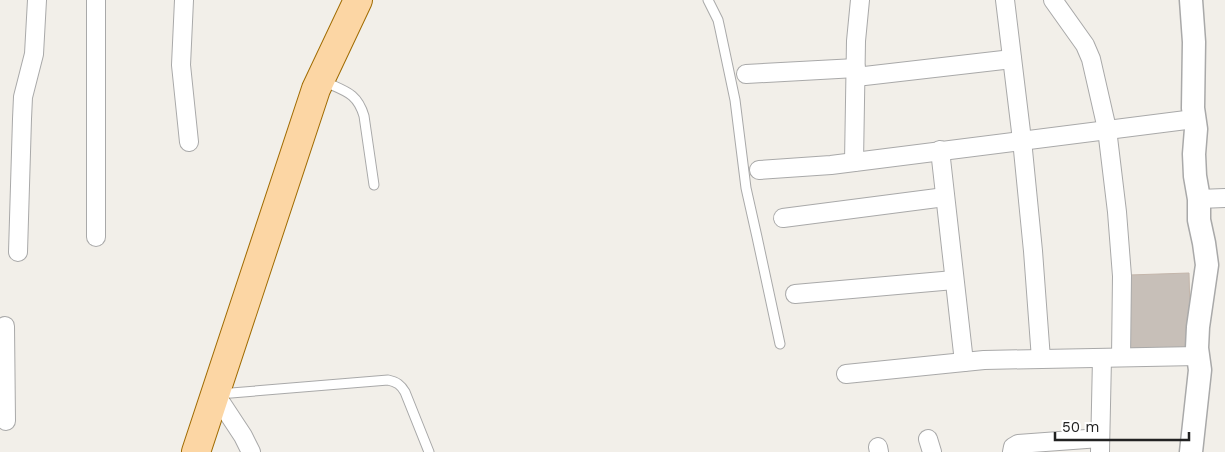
<svg xmlns="http://www.w3.org/2000/svg" width="1225" height="452" viewBox="0 0 1225 452" font-family="'Work Sans',sans-serif">
	<style>
		.building { fill: #c7bfb8; stroke: #c4b6ab }
		.lines { fill: none; stroke-linecap: round; stroke-linejoin: round }
		.service-casing { stroke: #a9a9a9; stroke-width: 11 }
		.minor-casing { stroke: #a9a9a9; stroke-width: 20 }
		.tertiary-casing { stroke: #a9a9a9; stroke-width: 25 }
		.primary-casing { stroke: #a06b00; stroke-width: 30 }
		.service { stroke: #fff; stroke-width: 9 }
		.minor { stroke: #fff; stroke-width: 18 }
		.tertiary { stroke: #fff; stroke-width: 22 }
		.primary { stroke: #fcd6a4; stroke-width: 28 }
	</style>
	<rect width="100%" height="100%" fill="#f2efe9"/>
	<polygon class="building" points="1189,273 1191,349 1130,350 1129,275"/>
	<g class="lines">
		<defs>
			<g id="service">
				<polyline points="708,0 718,20 720,29 735,100 746,188 757,237 780,344"/>
				<path d="M323 81C344 91 357 92 364 116L374 185"/>
				<path d="M219 394 388 380C397 382 401 385 405 392L429 452"/>
			</g>
			<g id="minor">
				<polyline points="96,0 96,237"/>
				<polyline points="184,0 181,65 189,142"/>
				<polyline points="1005,0 1022,140 1033,251 1041,359"/>
				<polyline points="1053,0 1085,45 1091,59 1107,129 1117,212 1122,276 1121,357"/>
				<polyline points="746,74 856,68"/>
				<polyline points="856,77 1012,59"/>
				<polyline points="940,150 964,362"/>
				<polyline points="854,162 856,41 860,0"/>
				<polyline points="759,170 831,165 1194,119"/>
				<polyline points="1199,199 1225,198"/>
				<polyline points="783,218 945,197"/>
				<polyline points="18,252 22,119 23,97 34,54 37,0"/>
				<polyline points="795,294 954,280"/>
				<polyline points="5,326 6,421"/>
				<polyline points="846,374 984,360 1198,356"/>
				<polyline points="216,395 243,436 251,452"/>
				<polyline points="928,439 932,452"/>
				<polyline points="878,447 879,452"/>
				<polyline points="1012,452 1013,447 1018,444 1100,438"/>
				<polyline points="1100,452 1102,358"/>
			</g>
			<polyline id="tertiary" points="1191,452 1200,370 1197,348 1198,327 1207,265 1204,243 1199,220 1199,199 1195,176 1194,154 1196,129 1193,108 1194,42 1191,0"/>
			<polyline id="primary" points="196,452 316,89 358,0"/>
		</defs>
		<use href="#service" class="service-casing"/>
		<use href="#minor" class="minor-casing"/>
		<use href="#tertiary" class="tertiary-casing"/>
		<use href="#primary" class="primary-casing"/>
		<use href="#service" class="service"/>
		<use href="#minor" class="minor"/>
		<use href="#tertiary" class="tertiary"/>
		<use href="#primary" class="primary"/>
	</g>
	<path d="M1055 432v8h134v-8" fill="none" stroke="#222222" stroke-width="2.5"/>
	<text x="1062" y="432" font-size="15" fill="#222222" stroke="#ffffff" stroke-width="4" paint-order="stroke">50 m</text>
</svg>
